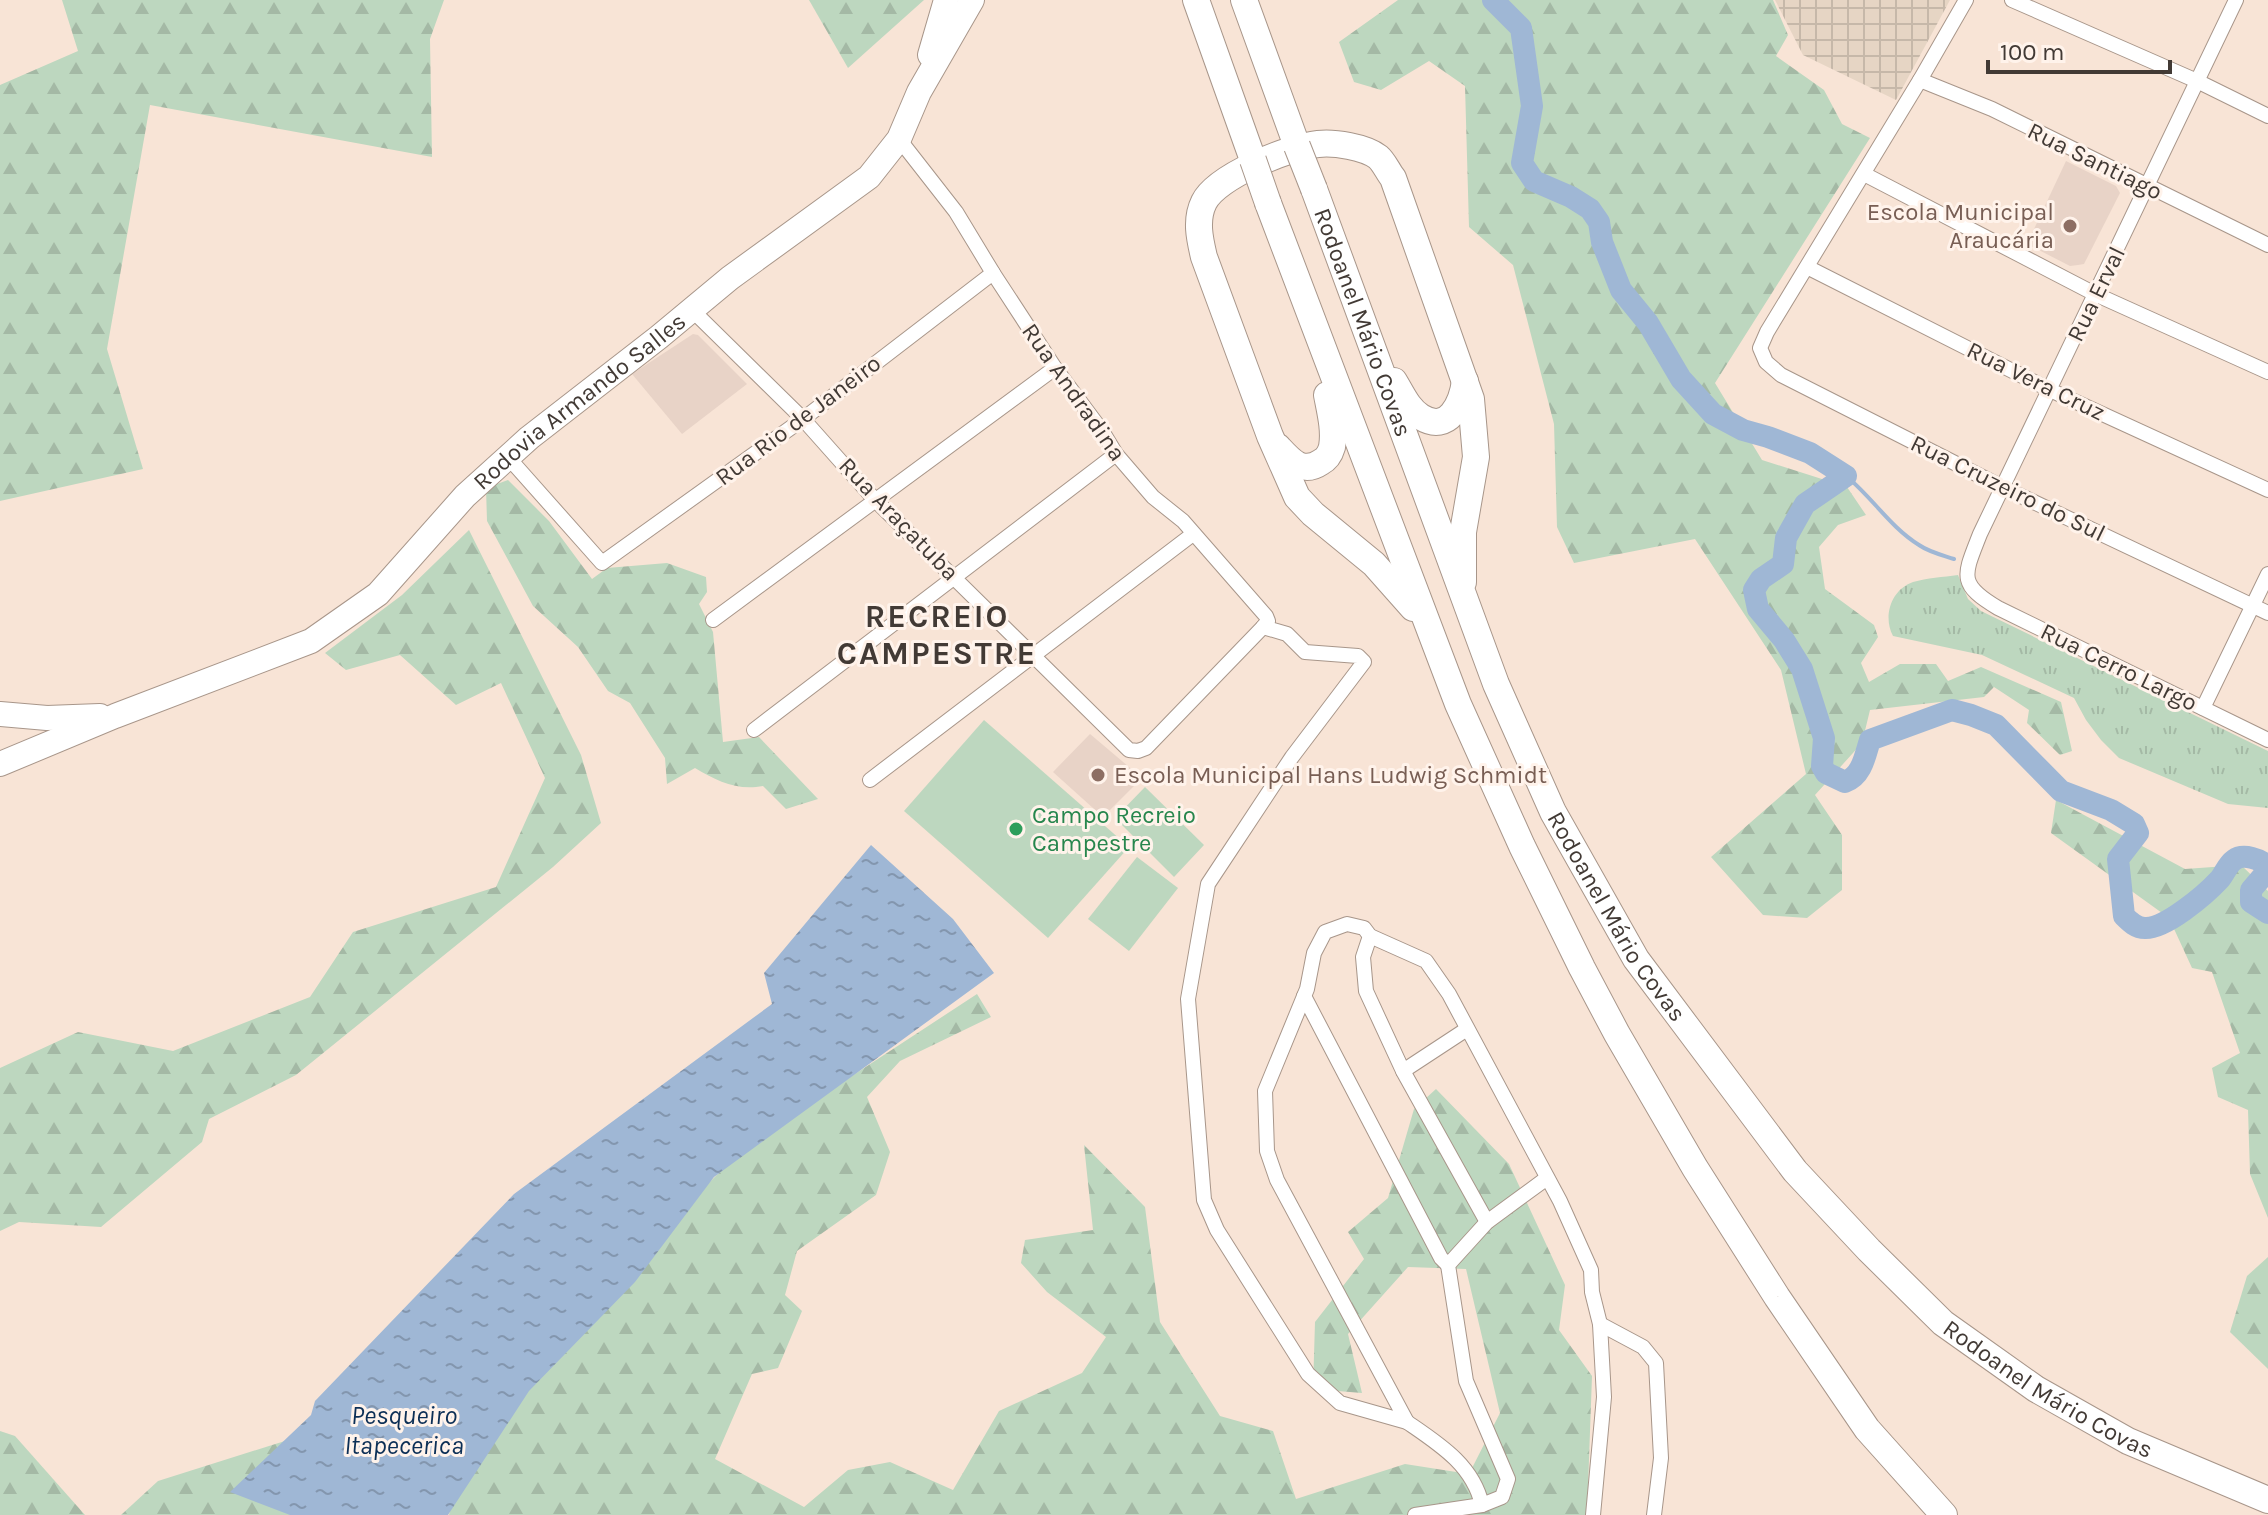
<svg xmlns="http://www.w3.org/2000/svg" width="2268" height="1515" viewBox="0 0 2268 1515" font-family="Karla,sans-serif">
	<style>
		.industrial { fill: url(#industrial-grid) }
		.education { fill: #e8d3c7 }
		.grass { fill: #bdd7bf }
		.forest { fill: url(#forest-firs) }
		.park { fill: url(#park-tufts) }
		.water { fill: url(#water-ripples) }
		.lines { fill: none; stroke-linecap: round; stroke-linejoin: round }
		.stream { stroke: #9fb7d5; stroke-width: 4 }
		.river { stroke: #9fb7d5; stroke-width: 22 }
		.minor-casing { stroke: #a8968a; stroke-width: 16 }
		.primary-casing { stroke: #a8968a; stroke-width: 26 }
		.motorway-casing { stroke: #a8968a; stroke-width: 28 }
		.minor { stroke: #fff; stroke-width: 14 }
		.primary { stroke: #fff; stroke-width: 24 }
		.motorway { stroke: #fff; stroke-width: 26 }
		.motorway-bridge-casing { stroke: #a8968a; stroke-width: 28; stroke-linecap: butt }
		.motorway-bridge { stroke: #fff; stroke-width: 26 }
		.education-dot { fill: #8d6e63; stroke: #fff3eb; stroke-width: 3 }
		.leisure-dot { fill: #2e9e5b; stroke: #fff3eb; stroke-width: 3 }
		.labels { text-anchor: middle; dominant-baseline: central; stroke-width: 6; stroke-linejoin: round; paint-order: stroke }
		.street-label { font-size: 24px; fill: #423a35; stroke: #fff3eb }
		.education-label { font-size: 24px; fill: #785e54; stroke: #fff3eb; text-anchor: end }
		.leisure-label { font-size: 24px; fill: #27864d; stroke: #fff3eb; text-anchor: start }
		.water-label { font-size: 26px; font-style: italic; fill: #0c2f56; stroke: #fff3eb }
		.district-label { font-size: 32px; font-weight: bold; letter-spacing: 2px; fill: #423a35; stroke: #fff3eb }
	</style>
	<defs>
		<pattern id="industrial-grid" width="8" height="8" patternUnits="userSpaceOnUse" patternTransform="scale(2)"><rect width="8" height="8" fill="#e6d5c4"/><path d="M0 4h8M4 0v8" fill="none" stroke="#c6b8a9"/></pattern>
		<pattern id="forest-firs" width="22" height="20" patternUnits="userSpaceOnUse" patternTransform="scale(2)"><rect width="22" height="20" fill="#bdd7bf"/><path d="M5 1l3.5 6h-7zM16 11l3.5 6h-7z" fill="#a4b9a5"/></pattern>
		<pattern id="park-tufts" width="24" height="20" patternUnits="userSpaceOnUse" patternTransform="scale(2)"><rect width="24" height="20" fill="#bdd7bf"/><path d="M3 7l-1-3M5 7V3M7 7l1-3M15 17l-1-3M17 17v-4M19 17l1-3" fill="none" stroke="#a4b9a5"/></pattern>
		<pattern id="water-ripples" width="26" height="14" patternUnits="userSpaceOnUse" patternTransform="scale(2)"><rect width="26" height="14" fill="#9fb7d5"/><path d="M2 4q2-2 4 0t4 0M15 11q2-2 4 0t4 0" fill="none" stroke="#8396ae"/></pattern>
	</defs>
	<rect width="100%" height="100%" fill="#f8e4d6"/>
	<polygon class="industrial" points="1775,0 1950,0 1896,100 1803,55"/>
	<g class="education">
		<polygon points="2066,161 2116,186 2120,193 2084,264 2078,265 2070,266 2027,244"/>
		<polygon points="693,334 698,335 747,384 682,434 632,374"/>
		<polygon points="1090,734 1142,778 1103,817 1053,772"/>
	</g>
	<g class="grass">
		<polygon points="984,720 1129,847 1048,938 904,811"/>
		<polygon points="1145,787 1204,845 1174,877 1115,818"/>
		<polygon points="1137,857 1178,888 1129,951 1088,919"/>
	</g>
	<g class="forest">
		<polygon points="62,0 444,0 430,39 432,157 150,105 107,349 143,469 0,501 0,85 78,51"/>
		<polygon points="809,0 924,0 848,68"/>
		<polygon points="1398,0 1773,0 1788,35 1776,56 1824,90 1842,124 1870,138 1715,383 1762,460 1847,487 1866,515 1838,525 1819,547 1825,589 1874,625 1878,637 1861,663 1869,682 1900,664 1936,664 1948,681 1981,667 2061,702 2072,751 2060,755 2027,723 2029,710 1994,687 1984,697 1870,710 1862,743 1815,795 1842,835 1842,890 1807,918 1763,915 1711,857 1806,774 1781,670 1695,539 1574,563 1557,527 1554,424 1513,265 1469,227 1465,86 1429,61 1381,90 1354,82 1339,42"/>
		<path d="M508 480 549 521 592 579 607 568 667 563 706 577 707 592 699 604 713 632 723 742 759 737 818 799 786 809 763 786C737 791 717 781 695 768L667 784 665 758 630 703 608 691 578 647 533 606 487 521 486 488Z"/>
		<polygon points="469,530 581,755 601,823 553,867 296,1075 209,1119 202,1142 101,1227 19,1222 0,1231 0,1068 78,1032 173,1051 310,997 353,932 496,887 545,778 501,683 456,705 400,655 346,670 325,653 402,595"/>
		<polygon points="2056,800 2185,869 2241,865 2268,891 2268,1218 2250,1174 2248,1110 2218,1097 2212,1068 2240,1053 2212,972 2192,968 2169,918 2051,833"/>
		<polygon points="977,994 991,1017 900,1061 867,1097 890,1152 876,1195 797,1251 785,1295 802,1311 778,1368 752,1374 715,1459 804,1507 848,1470 890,1462 953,1490 999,1411 1082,1373 1106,1337 1047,1292 1021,1263 1025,1240 1093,1230 1084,1145 1145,1207 1160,1322 1220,1416 1273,1431 1296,1499 1405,1464 1469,1474 1500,1413 1466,1269 1408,1267 1348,1334 1362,1393 1313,1389 1315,1322 1364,1259 1348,1232 1388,1198 1414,1109 1436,1089 1509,1164 1565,1285 1559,1330 1592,1376 1587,1515 449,1515 464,1449 627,1263 782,1111 832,1089"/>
		<polygon points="2268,1257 2268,1369 2230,1332 2247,1276"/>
		<polygon points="0,1431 15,1436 85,1515 0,1515"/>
		<polygon points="288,1440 374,1515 121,1515 158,1481"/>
	</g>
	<path class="park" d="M1958 575 1968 599 1981 611 2268 751V808L2228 804 2119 758 2101 740 2086 720 2074 698 1982 655 1893 636C1883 618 1890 590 1913 582 1927 578 1943 577 1958 575Z"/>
	<polygon class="water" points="871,845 953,919 994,973 714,1177 635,1282 529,1391 448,1515 290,1515 230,1492 311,1415 315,1401 514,1194 772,1004 764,973"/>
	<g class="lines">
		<path class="stream" d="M1846 476C1872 497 1890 527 1919 545 1929 552 1942 555 1954 559"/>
		<g class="river">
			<path d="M1493 0 1521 28 1532 106 1522 163 1534 181 1571 197 1590 209 1599 222 1602 242 1621 290 1648 323 1681 379 1713 414 1743 430 1768 437 1810 453 1846 476 1805 504 1786 538 1783 564 1761 579 1754 590 1758 609 1784 640 1802 669 1824 738 1822 766 1826 773 1845 782C1862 776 1865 756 1870 740L1952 710 1971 715 1996 725 2061 791 2111 810 2134 824 2138 833 2118 859 2124 916C2130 922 2136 928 2145 928 2165 929 2205 895 2219 880 2224 875 2227 865 2234 860 2243 853 2261 859 2268 867"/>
			<polyline points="2268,870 2251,890 2251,902 2268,913"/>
		</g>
		<defs>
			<g id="minor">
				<polyline points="1966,0 1920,80 1767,332 1760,348 1766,362 1781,375 2002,487 2268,613"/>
				<polyline points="2012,0 2197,81 2268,116"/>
				<path d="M2236 0 1980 534C1964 575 1957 584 1998 608L2268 740"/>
				<polyline points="1920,80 1992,109 2268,245"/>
				<polyline points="1864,174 2095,294 2268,372"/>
				<polyline points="1807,267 2050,390 2268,490"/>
				<polyline points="691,309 803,419 875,500 1129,750 1138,751 1146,748 1263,627 1268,621 1266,616 1183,521 1153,497 1116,454 1102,431 1055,368 993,273 956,212 899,139"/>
				<polyline points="507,456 602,563 803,419 993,273"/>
				<polyline points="713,620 1055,368"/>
				<polyline points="1263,627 1287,634 1305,652 1358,656 1364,662 1292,757 1208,884 1188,999 1204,1200 1217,1230 1308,1374 1340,1403 1407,1422 1277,1180 1267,1151 1265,1091 1307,989 1314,953 1325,932 1347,924 1364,928 1370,936 1426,961 1449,994 1560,1201 1591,1270 1592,1292 1600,1324 1604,1397 1593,1515"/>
				<polyline points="2203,708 2268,574"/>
				<polyline points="754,730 1116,454"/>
				<polyline points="870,780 1193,534"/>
				<polyline points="1370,936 1363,957 1366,991 1403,1071 1487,1222"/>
				<polyline points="1304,996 1441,1258 1448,1265"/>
				<polyline points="1403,1071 1467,1029"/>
				<polyline points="1600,1324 1643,1347 1656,1363 1661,1458 1654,1515"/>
				<path d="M1407 1422C1439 1444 1473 1465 1482 1505L1502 1497 1508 1479 1466 1381 1448 1265 1487 1222 1547 1178"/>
				<polyline points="1415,1515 1482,1505"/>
			</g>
			<g id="primary">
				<polyline points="930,55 946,0"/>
				<polyline points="0,714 47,718 100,716"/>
				<path id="s1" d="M0 764 115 716 311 641 378 594 465 496 529 438 659 337 730 278 869 177 899 139 919 92 972 0"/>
			</g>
			<g id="motorway">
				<polyline points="1196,0 1253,160"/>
				<polyline points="1244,0 1297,146"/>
				<path id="s2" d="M1314 189 1496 684 1553 812 1636 959 1795 1171 1869 1250 1943 1323 2036 1389 2128 1441 2268 1500"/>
				<polyline points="1268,203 1458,704 1522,846 1582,968 1617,1034 1695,1168 1777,1297 1867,1429 1944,1515"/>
				<path d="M1394 381C1402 394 1408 409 1421 417 1449 434 1462 403 1465 381"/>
				<path d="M1278 447C1290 460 1302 475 1321 462 1327 459 1330 454 1332 447 1335 430 1330 411 1327 395"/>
				<path d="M1413 608 1374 564 1313 514 1297 497 1270 436 1204 257C1200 240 1195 220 1204 202 1217 176 1289 147 1318 144 1334 142 1365 147 1378 157 1384 162 1388 172 1393 178L1471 399 1476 457 1463 532V582"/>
			</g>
		</defs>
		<use href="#minor" class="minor-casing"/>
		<use href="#primary" class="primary-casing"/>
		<use href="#motorway" class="motorway-casing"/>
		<use href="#minor" class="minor"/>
		<use href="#primary" class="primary"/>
		<use href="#motorway" class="motorway"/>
		<defs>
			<g id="motorway-bridge">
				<polyline points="1297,146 1314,189"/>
				<polyline points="1253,160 1268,203"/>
			</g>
		</defs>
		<use href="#motorway-bridge" class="motorway-bridge-casing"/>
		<use href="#motorway-bridge" class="motorway-bridge"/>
	</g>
	<g class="education-dot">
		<circle cx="2070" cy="226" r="8"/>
		<circle cx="1098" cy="775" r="8"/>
	</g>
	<circle class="leisure-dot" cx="1016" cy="829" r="8"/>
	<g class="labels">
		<g class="street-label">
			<text transform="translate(2095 161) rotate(26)">Rua Santiago</text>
			<text transform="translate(2096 294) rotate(-64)">Rua Erval</text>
			<text stroke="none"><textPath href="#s2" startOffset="142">Rodoanel Mário Covas</textPath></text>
			<text transform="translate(2036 381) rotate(26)">Rua Vera Cruz</text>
			<text transform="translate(1074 392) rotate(55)">Rua Andradina</text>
			<text stroke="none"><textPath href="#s1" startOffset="696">Rodovia Armando Salles</textPath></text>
			<text transform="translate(798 420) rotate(-37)">Rua Rio de Janeiro</text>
			<text transform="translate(2008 488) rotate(26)">Rua Cruzeiro do Sul</text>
			<text transform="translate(899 519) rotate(46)">Rua Araçatuba</text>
			<text transform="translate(2119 667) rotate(26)">Rua Cerro Largo</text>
			<text stroke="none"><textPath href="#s2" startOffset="790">Rodoanel Mário Covas</textPath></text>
			<text stroke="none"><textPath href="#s2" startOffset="1438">Rodoanel Mário Covas</textPath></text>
		</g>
		<g class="education-label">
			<text x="2054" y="212">Escola Municipal<tspan x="2054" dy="28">Araucária</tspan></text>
			<text x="1114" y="775" text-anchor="start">Escola Municipal Hans Ludwig Schmidt</text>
		</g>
		<g class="leisure-label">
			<text x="1032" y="815">Campo Recreio<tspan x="1032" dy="28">Campestre</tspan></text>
		</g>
		<g class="water-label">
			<text x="404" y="1415">Pesqueiro<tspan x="404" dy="30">Itapecerica</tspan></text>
		</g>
		<g class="district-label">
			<text x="937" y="616">RECREIO<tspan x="937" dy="37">CAMPESTRE</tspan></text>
		</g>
	</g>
	<path d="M1988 60v12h182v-12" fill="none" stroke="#423a35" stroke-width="4"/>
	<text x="2000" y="60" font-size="24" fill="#423a35" stroke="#fff3eb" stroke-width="6" paint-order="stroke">100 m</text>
</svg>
